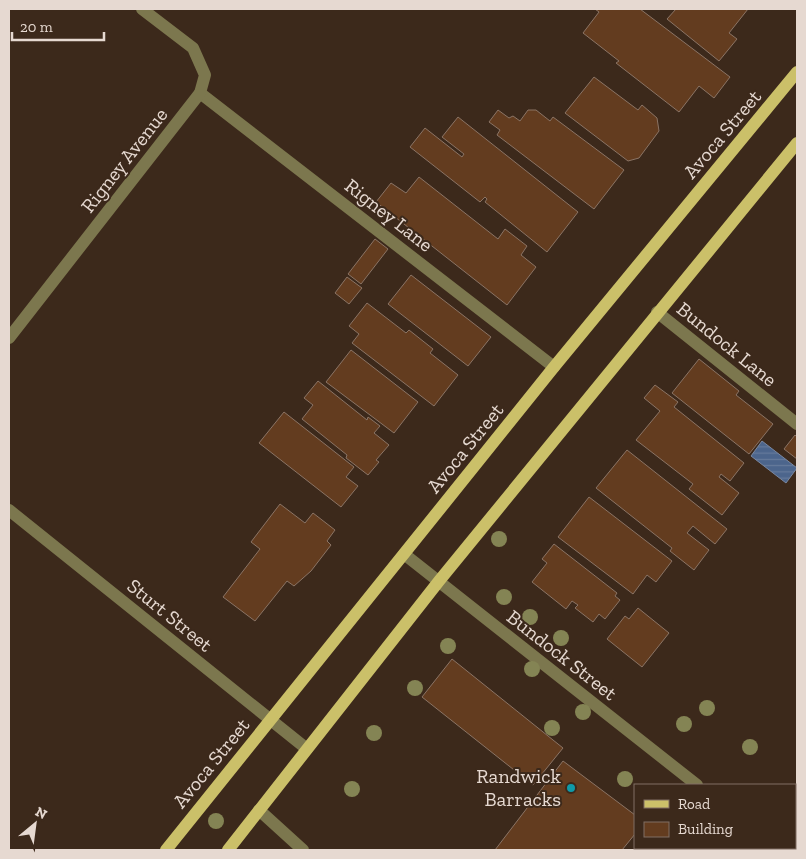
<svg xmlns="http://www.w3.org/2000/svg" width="806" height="859" viewBox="0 0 806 859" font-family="'Zilla Slab',serif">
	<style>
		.water { fill: url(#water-rules); stroke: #7a88a1 }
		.building { fill: #633c1f; stroke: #8b7465 }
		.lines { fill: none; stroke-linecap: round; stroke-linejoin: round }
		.minor { stroke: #7c774e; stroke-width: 12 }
		.major { stroke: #cbc069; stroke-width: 12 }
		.tree { fill: #848454 }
		.culture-dot { fill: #0f9aa8; stroke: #3c291b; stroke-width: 2 }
		.labels { text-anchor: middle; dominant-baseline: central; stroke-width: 4; stroke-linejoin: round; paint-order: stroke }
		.street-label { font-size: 20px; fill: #e6d9d1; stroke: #3c291b }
		.poi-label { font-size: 20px; fill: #e6d9d1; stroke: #3c291b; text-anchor: end }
	</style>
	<defs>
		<pattern id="water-rules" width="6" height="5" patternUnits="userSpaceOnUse" patternTransform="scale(1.25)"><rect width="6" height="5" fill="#4c658c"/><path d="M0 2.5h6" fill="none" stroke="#667a9b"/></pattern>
	</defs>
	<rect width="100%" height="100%" fill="#3c291b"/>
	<polygon class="water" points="762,441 797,468 786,483 751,456"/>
	<g class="building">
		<polygon points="595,9 640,9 730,77 714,98 699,86 679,112 616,63 619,61 583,33 599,12"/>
		<polygon points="676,9 748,9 729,33 737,39 719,61 667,19"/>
		<polygon points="594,77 638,110 642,105 657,118 659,131 639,158 628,161 565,113"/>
		<polygon points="498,110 509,118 513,116 520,121 528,110 536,110 550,121 553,117 624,170 594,209 497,135 500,130 489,122"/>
		<polygon points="458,117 578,212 547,252 485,202 487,199 485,197 480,202 410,147 425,128 462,157 464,154 442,137"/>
		<polygon points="419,177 498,239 505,229 527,246 521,255 536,267 507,305 376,202 391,183 406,193"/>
		<polygon points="375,239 388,249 361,284 348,274"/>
		<polygon points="411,275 491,337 468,366 388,304"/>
		<polygon points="347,277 362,288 349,304 335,293"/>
		<polygon points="367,303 406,333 409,330 433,349 430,353 458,375 434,406 352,343 359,334 349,326"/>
		<polygon points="351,350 418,402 394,433 326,382"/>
		<polygon points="699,359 739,391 736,395 773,424 749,454 672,393"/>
		<polygon points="318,381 367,420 368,417 380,426 374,433 389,445 376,460 379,462 368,475 346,458 347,455 302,419 313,405 304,398"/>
		<polygon points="655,385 678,402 674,407 744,463 730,481 721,474 719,477 739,493 722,515 689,489 693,484 636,440 660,411 644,398"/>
		<polygon points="284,412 354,467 346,477 358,486 341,507 259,443"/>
		<polygon points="795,435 797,437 797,459 784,449"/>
		<polygon points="627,450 727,529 715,544 693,526 687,533 709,550 694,570 670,551 672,548 596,488"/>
		<polygon points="589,497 672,561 656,582 647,575 633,594 558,537"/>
		<polygon points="280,504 305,523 313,513 335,530 327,541 331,545 311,571 294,586 287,581 255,621 223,597 260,549 251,542"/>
		<polygon points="554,544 617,593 615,596 620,600 605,619 599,614 593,622 575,608 578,605 572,601 566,609 532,582 547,563 542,559"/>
		<polygon points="638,608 669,633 642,667 607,639 625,616 629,619"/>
		<polygon points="452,659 563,748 533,785 422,697"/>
		<polygon points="563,761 635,815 635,834 622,850 495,850"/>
	</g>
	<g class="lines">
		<g class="minor">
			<polyline points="200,93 554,367"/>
			<polyline points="657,312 797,424"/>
			<polyline points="9,338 200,93 205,75 193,48 142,9"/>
			<polyline points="9,510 307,749"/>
			<polyline points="404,554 697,785"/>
			<polyline points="259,810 303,850"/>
			<polyline points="776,848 779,850"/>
		</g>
		<g class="major">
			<polyline points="166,850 554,367 797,72"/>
			<polyline points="228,850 439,581 797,143"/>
		</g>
	</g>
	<g class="tree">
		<circle cx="499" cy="539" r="8"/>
		<circle cx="504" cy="597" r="8"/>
		<circle cx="530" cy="617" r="8"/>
		<circle cx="561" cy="638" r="8"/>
		<circle cx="448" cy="646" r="8"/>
		<circle cx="532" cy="669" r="8"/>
		<circle cx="415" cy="688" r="8"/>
		<circle cx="707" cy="708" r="8"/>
		<circle cx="583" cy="712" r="8"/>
		<circle cx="684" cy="724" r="8"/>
		<circle cx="552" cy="728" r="8"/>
		<circle cx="374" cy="733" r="8"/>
		<circle cx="750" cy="747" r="8"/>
		<circle cx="625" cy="779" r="8"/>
		<circle cx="352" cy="789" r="8"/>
		<circle cx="216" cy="821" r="8"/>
	</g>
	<circle class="culture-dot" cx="571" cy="788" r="5"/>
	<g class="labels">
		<g class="street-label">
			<text transform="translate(722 134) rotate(-50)">Avoca Street</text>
			<text transform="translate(124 160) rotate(-52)">Rigney Avenue</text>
			<text transform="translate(389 215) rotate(38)">Rigney Lane</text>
			<text transform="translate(727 344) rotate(39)">Bundock Lane</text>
			<text transform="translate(465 448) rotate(-51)">Avoca Street</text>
			<text transform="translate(170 615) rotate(39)">Sturt Street</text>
			<text transform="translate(562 655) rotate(38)">Bundock Street</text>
			<text transform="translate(211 763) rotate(-51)">Avoca Street</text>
		</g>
		<g class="poi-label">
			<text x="561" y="776">Randwick<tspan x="561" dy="23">Barracks</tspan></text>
		</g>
	</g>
	<rect width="806" height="859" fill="none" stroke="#e6d9d1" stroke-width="20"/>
	<rect x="634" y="784" width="162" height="65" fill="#3c291b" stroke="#806f64"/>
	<rect x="644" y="800" width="25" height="8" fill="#cbc069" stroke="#806f64"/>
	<text x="678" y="809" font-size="15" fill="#e6d9d1">Road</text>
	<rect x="644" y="822" width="25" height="15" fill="#633c1f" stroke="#806f64"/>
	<text x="678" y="834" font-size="15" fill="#e6d9d1">Building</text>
	<g transform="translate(35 824) rotate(29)" stroke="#3c291b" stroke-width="4" paint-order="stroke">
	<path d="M0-4L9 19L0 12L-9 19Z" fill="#e6d9d1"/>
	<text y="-8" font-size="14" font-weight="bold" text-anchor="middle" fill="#e6d9d1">N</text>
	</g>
	<path d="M12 32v8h92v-8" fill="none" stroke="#e6d9d1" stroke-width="2.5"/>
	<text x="20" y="32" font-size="15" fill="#e6d9d1" stroke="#3c291b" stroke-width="4" paint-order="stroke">20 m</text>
</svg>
